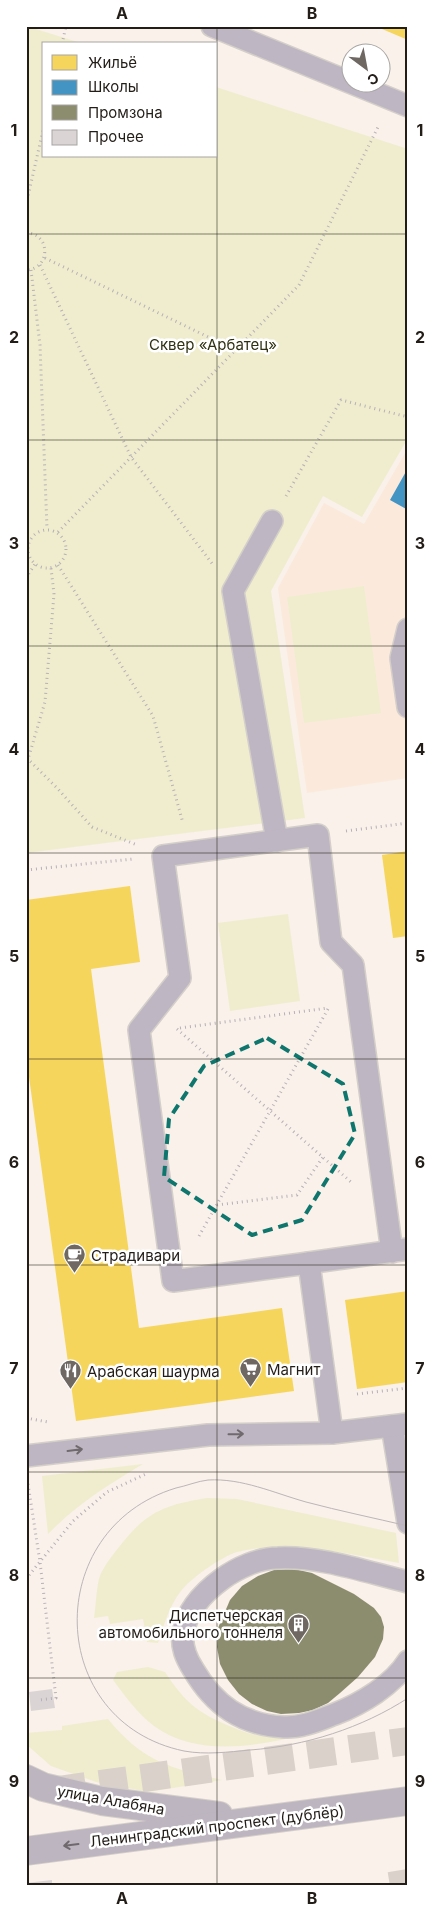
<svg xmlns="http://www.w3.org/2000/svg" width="434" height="1912" viewBox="0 0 434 1912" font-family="Inter,sans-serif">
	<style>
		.built { fill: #fbeadc }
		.green { fill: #efedce }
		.homes { fill: #f6d55c }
		.schools { fill: #4393c3 }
		.industry { fill: #8c8c6e }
		.building { fill: #dad4d5 }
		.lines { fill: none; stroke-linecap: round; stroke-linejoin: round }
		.primary-tunnel { stroke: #d9d1ca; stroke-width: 28; stroke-dasharray: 28 14; stroke-linecap: butt }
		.lane-casing { stroke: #d5cfca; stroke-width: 24 }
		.secondary-casing { stroke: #d5cfca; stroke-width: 30 }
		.path { stroke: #b7b0b6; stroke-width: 3; stroke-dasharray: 1 4; stroke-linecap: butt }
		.lane { stroke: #beb6c2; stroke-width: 21 }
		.secondary { stroke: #bdb5c0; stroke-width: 28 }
		.tram { stroke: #bdb5b7; stroke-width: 1 }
		.oneway { stroke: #706a6d }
		.oneway2 { stroke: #70696c }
		.marked { fill: none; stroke: #0f766e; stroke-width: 4; stroke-dasharray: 10 6; stroke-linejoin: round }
		.grid { fill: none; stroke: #231d18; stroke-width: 1; stroke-opacity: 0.55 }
		.labels { text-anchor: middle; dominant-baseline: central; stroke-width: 5; stroke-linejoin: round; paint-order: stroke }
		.park-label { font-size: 15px; fill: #303111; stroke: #fff }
		.poi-label { font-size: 15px; fill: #231d18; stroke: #fff; text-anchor: start }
		.street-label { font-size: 15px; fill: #231d18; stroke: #fff }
		.neatline { fill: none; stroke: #231d18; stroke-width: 2 }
		.grid-label { font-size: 16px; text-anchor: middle; font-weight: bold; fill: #231d18 }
	</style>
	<rect width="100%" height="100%" fill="#f9f1ea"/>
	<polygon class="built" points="408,448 408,778 307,793 278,588 324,503 364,524"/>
	<g class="green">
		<polygon points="26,26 84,44 44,44 44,156 216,156 216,87 408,149 408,438 362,517 323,496 271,591 305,818 26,853"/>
		<polygon points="364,586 381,713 304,723 287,597"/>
		<polygon points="288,914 300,1001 230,1011 218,923"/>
		<path d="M143 1464C108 1485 77 1504 48 1534L42 1476Z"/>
		<path d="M207 1498 237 1499 396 1533 399 1563C349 1554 287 1539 237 1552 221 1557 191 1578 181 1591 169 1606 164 1625 158 1643L147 1642 143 1619 110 1624 108 1616 94 1618C96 1606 96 1591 99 1579 102 1568 112 1556 119 1547 146 1512 164 1505 207 1498Z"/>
		<path d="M148 1667 165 1672C185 1702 197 1713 232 1727 242 1731 254 1736 265 1736 279 1737 293 1735 307 1734 258 1746 198 1758 154 1726 138 1714 125 1696 113 1680L117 1672Z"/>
		<path d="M108 1719C143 1762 170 1768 222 1780L148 1792 96 1782 51 1766 26 1744V1733L62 1730V1726Z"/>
	</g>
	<g class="homes">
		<polygon points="375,26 408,26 408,40"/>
		<polygon points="408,851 408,936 393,938 382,855"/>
		<polygon points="130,886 140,962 91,969 139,1328 282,1308 294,1391 76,1421 26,1055 26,900"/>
		<polygon points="408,1291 408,1382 357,1389 345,1300"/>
	</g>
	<polygon class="schools" points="408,468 408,510 390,500"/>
	<polygon class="industry" points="294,1569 312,1573 354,1594 374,1608 381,1617 384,1627 383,1639 375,1657 358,1677 340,1693 328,1703 313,1710 299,1713 281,1714 267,1711 252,1704 239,1694 228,1680 220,1664 217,1647 218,1628 230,1600 242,1586 258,1576 274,1570"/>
	<g class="building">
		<polygon points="52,1689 55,1708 31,1711 29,1692"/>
		<polygon points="52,1880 52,1886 26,1886 26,1883"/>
	</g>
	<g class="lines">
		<g class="primary-tunnel">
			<polyline points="58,1790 408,1741"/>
			<polyline points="390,1886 408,1883"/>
		</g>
		<defs>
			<g id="lane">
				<polyline points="212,26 408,106"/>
				<polyline points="272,521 233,591 277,841"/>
				<polyline points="408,629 401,658 408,707"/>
				<path d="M392 1252 353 965 331 942 318 835 163 856 180 978 139 1030 173 1281C251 1271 330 1260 408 1249"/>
				<polyline points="309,1263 332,1433"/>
				<polyline points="392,1426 408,1523"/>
				<polyline points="26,1456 208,1435 332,1433 408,1424"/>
				<path d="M408 1582C366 1572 321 1556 278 1558 259 1558 237 1568 222 1579 204 1592 187 1610 183 1633 181 1647 186 1658 193 1669 214 1705 242 1725 284 1727 302 1728 319 1720 335 1714 361 1704 393 1685 408 1661"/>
			</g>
			<g id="secondary">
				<polyline points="26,1779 43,1787 102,1801 219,1816"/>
				<polyline points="26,1851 408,1801"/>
			</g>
		</defs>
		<use href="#lane" class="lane-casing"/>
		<use href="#secondary" class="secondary-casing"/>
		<g class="path">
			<polyline points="62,44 66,26"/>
			<polyline points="26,205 44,126"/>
			<path d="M26 233C51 233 51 269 26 270"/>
			<polyline points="45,258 235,350"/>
			<polyline points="40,265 131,457 214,566"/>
			<polyline points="31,270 40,345 47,529"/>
			<polyline points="286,496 341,400 408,417"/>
			<circle cx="47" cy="549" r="19"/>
			<polyline points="58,532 299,285 379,125"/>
			<polyline points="58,565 153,716 183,823"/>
			<polyline points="26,578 35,564"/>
			<polyline points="26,760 29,760 58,789 92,827 137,845"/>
			<polyline points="26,766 45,702 54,594 51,568"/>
			<polyline points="346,831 408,823"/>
			<polyline points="26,870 133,859"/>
			<polyline points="180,1028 328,1008"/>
			<polyline points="177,1029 351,1182"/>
			<polyline points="217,1205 297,1195 323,1157"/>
			<polyline points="199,1236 328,1009"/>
			<polyline points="357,1394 408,1388"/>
			<polyline points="26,1418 48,1422"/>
			<polyline points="28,1484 40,1562 56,1698 39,1700"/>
			<polyline points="26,1579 73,1521 107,1492 146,1474"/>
		</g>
		<use href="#lane" class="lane"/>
		<use href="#secondary" class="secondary"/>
		<path class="tram" d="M408 1526C374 1518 340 1511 306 1502 274 1493 242 1478 208 1480 198 1481 186 1486 176 1488 41 1529 45 1722 184 1751 206 1755 228 1752 250 1750 305 1746 362 1728 408 1698"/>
	</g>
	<defs><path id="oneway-shaft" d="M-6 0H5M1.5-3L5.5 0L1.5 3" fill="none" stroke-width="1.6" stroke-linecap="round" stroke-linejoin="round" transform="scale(1.25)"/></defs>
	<g class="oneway">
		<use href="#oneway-shaft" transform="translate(236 1434) rotate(-1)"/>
		<use href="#oneway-shaft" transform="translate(75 1450) rotate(-7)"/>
	</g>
	<use class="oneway2" href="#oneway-shaft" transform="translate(71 1845) rotate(173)"/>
	<path class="marked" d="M267 1038 343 1084 355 1134 302 1220 252 1235 164 1177 169 1119 204 1066Z"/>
	<path class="grid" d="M217 26V1886M26 234H408M26 440H408M26 646H408M26 853H408M26 1059H408M26 1265H408M26 1472H408M26 1678H408"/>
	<defs>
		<symbol id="cafe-pin" viewBox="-11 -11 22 30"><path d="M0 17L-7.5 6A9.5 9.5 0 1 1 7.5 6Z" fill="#6e6762" stroke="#fff"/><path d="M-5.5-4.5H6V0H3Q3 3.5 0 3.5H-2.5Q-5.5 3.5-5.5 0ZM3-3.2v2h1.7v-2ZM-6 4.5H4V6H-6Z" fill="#fff"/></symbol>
		<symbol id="supermarket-pin" viewBox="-11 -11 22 30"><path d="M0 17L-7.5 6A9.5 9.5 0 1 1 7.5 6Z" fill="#6e6762" stroke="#fff"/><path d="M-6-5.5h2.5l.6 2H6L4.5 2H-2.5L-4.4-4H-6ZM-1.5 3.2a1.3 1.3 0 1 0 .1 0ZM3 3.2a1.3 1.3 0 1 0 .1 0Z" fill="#fff"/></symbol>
		<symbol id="restaurant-pin" viewBox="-11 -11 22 30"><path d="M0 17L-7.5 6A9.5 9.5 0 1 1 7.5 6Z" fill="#6e6762" stroke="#fff"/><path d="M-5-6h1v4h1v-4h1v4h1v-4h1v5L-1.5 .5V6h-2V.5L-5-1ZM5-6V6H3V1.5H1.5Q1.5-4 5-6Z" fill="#fff"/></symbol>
		<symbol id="building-pin" viewBox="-11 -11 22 30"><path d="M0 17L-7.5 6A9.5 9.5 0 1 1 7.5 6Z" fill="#6e6762" stroke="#fff"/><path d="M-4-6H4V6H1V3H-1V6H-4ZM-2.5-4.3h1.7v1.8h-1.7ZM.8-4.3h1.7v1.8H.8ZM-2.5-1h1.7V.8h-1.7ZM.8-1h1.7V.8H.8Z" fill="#fff"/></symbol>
	</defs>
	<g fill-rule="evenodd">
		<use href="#cafe-pin" x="62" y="1242" width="25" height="34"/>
		<use href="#supermarket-pin" x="238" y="1356" width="25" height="34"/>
		<use href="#restaurant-pin" x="58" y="1358" width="25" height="34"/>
		<use href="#building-pin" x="286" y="1612" width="25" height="34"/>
	</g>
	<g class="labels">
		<g class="park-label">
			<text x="213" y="344">Сквер «Арбатец»</text>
		</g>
		<g class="poi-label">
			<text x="91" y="1255">Страдивари</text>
			<text x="267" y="1369">Магнит</text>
			<text x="87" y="1371">Арабская шаурма</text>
			<text x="283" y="1615" text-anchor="end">Диспетчерская<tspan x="283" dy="17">автомобильного тоннеля</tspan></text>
		</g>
		<g class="street-label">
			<text transform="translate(111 1800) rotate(10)">улица Алабяна</text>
			<text transform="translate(217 1826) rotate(-7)">Ленинградский проспект (дублёр)</text>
		</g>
	</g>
	<rect width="434" height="1912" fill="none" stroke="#ffffff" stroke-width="55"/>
	<rect x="42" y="42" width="175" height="115" fill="#ffffff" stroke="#a7a5a3"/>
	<rect x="52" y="55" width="25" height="15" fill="#f6d55c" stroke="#a7a5a3"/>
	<text x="88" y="68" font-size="15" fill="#231d18">Жильё</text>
	<rect x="52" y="80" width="25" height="15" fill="#4393c3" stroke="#a7a5a3"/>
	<text x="88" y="92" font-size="15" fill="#231d18">Школы</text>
	<rect x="52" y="105" width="25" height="15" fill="#8c8c6e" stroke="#a7a5a3"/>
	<text x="88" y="118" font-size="15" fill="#231d18">Промзона</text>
	<rect x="52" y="130" width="25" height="15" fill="#dad4d5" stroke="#a7a5a3"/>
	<text x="88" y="142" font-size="15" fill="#231d18">Прочее</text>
	<g transform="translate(366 68) rotate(148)"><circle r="24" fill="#ffffff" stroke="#a7a5a3"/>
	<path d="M0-4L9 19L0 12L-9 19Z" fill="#6e6762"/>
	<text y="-8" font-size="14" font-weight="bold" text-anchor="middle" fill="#231d18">С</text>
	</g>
	<rect x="28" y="28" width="378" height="1856" class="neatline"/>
	<g class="grid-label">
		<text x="122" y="19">A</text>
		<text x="312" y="19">B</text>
		<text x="14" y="136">1</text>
		<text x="420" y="136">1</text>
		<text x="14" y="343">2</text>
		<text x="420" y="343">2</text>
		<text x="14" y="549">3</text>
		<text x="420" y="549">3</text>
		<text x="14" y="755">4</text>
		<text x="420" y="755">4</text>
		<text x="14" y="962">5</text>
		<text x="420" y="962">5</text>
		<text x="14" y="1168">6</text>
		<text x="420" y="1168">6</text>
		<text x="14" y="1374">7</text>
		<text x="420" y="1374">7</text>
		<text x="14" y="1581">8</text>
		<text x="420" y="1581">8</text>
		<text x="14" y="1787">9</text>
		<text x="420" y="1787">9</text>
		<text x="122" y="1904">A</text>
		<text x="312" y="1904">B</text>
	</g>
</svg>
